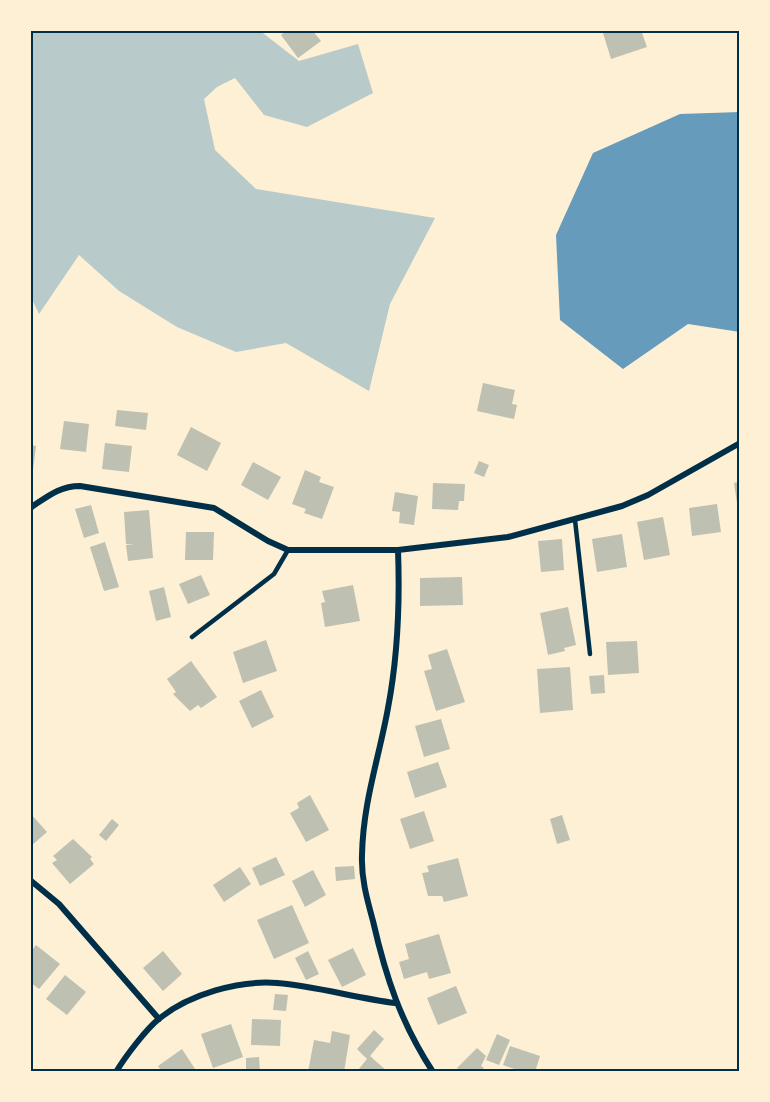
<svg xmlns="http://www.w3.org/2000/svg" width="770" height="1102" viewBox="0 0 770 1102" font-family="Lato,sans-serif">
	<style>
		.green { fill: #b9caca }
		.water { fill: #669bbc }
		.building { fill: #bec0b2 }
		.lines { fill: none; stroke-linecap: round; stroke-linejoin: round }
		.service { stroke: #003049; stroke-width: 4.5 }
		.minor { stroke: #003049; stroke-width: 6 }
		.neatline { fill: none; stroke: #003049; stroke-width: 2 }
	</style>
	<rect width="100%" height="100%" fill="#fdf0d5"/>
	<polygon class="green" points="30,30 259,30 299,61 358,44 373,93 307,127 264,115 235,78 217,87 204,99 215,150 256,189 435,218 390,304 369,391 286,343 236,352 177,327 119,291 79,255 39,314 30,295"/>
	<polygon class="water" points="740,112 740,332 688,324 623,369 560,320 556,235 593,153 680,114"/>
	<g class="building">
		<polygon points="288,30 312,30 321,41 298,58 281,35"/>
		<polygon points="614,30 641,30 647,47 611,59 603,33"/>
		<polygon points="483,383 515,390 512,404 517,405 514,419 477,411"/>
		<polygon points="117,410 148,413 146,430 115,426"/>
		<polygon points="64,421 89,424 86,452 60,449"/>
		<polygon points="191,427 221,443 207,471 177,455"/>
		<polygon points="105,443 132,446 129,472 102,469"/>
		<polygon points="30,445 36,446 33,470 30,469"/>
		<polygon points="479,461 489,465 484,477 474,473"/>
		<polygon points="253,462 281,477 268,500 241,485"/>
		<polygon points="305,470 321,477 319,482 334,487 322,519 304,513 306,509 292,504"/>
		<polygon points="740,482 740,516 739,516 734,483"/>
		<polygon points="433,483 465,484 464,501 459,501 458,510 432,509"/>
		<polygon points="395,492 418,496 414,525 399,523 400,512 392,511"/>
		<polygon points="717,504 721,532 692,536 689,508"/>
		<polygon points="91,505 99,533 84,538 75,509"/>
		<polygon points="149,510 153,558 128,561 126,545 134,544 126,544 124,512"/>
		<polygon points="663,517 670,555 644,560 637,522"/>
		<polygon points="186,532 214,532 213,560 185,560"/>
		<polygon points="622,534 627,567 597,572 592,539"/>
		<polygon points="562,539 564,570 541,572 538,541"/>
		<polygon points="105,542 119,587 104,591 90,547"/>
		<polygon points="201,575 210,595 188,604 179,584"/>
		<polygon points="462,577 463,605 420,606 420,578"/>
		<polygon points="353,585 360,621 325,627 321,603 325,602 322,591"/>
		<polygon points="164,587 171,617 156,621 149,591"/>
		<polygon points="568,607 576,645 564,648 565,651 548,655 540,613"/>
		<polygon points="266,640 277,671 243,683 233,652"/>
		<polygon points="637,641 639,673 608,675 606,642"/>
		<polygon points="447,649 465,702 436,711 424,671 432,669 428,655"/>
		<polygon points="191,661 217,697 201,708 198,705 190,711 173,694 176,692 167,679"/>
		<polygon points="570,667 573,710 540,713 537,669"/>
		<polygon points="604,675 605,693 591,694 589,676"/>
		<polygon points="261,690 274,717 252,728 239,701"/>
		<polygon points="441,719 450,749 424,757 415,726"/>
		<polygon points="438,762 447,787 415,798 407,772"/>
		<polygon points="310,795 329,830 306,842 290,813 299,808 297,803"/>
		<polygon points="424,811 434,841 410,849 400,819"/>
		<polygon points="30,813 47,832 30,847"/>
		<polygon points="562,815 570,840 557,844 550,819"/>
		<polygon points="112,819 119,825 106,841 99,835"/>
		<polygon points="73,839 92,857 90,859 94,864 70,884 52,863 57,860 53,856"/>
		<polygon points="276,857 285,875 260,886 252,868"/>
		<polygon points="458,858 468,896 444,902 442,896 428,896 422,873 429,872 427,866"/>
		<polygon points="354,866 355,879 336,881 335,867"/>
		<polygon points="240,867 251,884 224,902 213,885"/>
		<polygon points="313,870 326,895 305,907 292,881"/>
		<polygon points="292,905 309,943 274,959 257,920"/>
		<polygon points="439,934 451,973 429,979 427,972 404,979 399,962 409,959 405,944"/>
		<polygon points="36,945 60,964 39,989 30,982 30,953"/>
		<polygon points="353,948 366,975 342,987 328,960"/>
		<polygon points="163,951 182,974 163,991 143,968"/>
		<polygon points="308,951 319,974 306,980 295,958"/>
		<polygon points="65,975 86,992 67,1015 46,999"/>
		<polygon points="456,986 467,1013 438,1025 427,998"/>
		<polygon points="275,994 288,995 286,1011 273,1010"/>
		<polygon points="252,1019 281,1020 280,1046 251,1045"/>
		<polygon points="231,1024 243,1057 213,1068 201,1034"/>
		<polygon points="374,1030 384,1039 370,1056 388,1072 361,1072 358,1070 367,1059 357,1049"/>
		<polygon points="332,1031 350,1035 344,1072 308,1072 314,1040 330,1043"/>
		<polygon points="497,1034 510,1040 499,1065 486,1060"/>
		<polygon points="510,1046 540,1056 535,1072 523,1072 503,1065"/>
		<polygon points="477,1048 486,1056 481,1066 484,1068 480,1072 462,1072 457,1068"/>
		<polygon points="182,1049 197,1072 162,1072 158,1066"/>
		<polygon points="259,1057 260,1072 246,1072 246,1058"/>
	</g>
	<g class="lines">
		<g class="service">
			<polyline points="575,520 590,654"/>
			<polyline points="192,637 274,574 288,550"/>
		</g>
		<g class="minor">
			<path d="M30 508C47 497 59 486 80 486L214 508 268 541 288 550H398L508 537 622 506 648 495 740 443"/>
			<path d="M398 550C400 603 398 655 388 708 379 758 363 802 362 855 361 878 367 899 373 921 386 978 401 1023 433 1072"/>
			<polyline points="30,880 59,904 159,1019"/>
			<path d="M116 1072C125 1057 146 1029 160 1018 190 994 239 980 277 983 315 986 356 998 395 1003"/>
		</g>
	</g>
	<rect width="770" height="1102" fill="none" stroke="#fdf0d5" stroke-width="63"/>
	<rect x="32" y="32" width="706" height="1038" class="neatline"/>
</svg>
